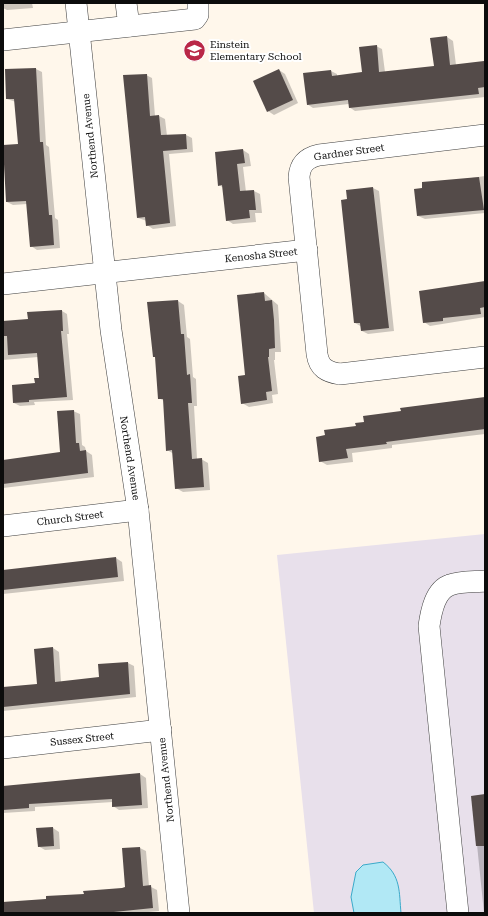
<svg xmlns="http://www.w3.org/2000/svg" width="488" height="916" viewBox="0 0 488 916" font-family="'Roboto Serif',serif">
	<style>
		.industrial { fill: #e8e0eb }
		.water { fill: #b1e8f5; stroke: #3aaaca }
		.shadow { fill: #0003 }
		.building { fill: #544b49 }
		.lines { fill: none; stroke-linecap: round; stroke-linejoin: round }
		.minor-casing { stroke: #3f3f3f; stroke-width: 22 }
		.minor { stroke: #fff; stroke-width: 21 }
		.labels { text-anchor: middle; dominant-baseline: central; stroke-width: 4; stroke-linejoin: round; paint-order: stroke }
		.poi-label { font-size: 10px; fill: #0c0c0c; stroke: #fff; text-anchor: start }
		.street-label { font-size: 10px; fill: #0c0c0c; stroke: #fff }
	</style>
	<rect width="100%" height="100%" fill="#fff7eb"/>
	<polygon class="industrial" points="485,534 485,913 314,913 277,555"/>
	<path class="water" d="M383 862C401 876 399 892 401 913H354L351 897 356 872 363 865Z"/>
	<g class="shadow">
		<polygon points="3,3 32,3 33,8 7,10 3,8"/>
		<polygon points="447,37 453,41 456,65 485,62 485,97 355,111 349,107 349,104 313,108 307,104 331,71 337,74 337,76 364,73 376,46 382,49 385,72 435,67 431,39"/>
		<polygon points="36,69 42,72 46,145 49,147 55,218 58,220 60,248 37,250 31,246 27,204 13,205 7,202 3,146 19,145 16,102 7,99"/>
		<polygon points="279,70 285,74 298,103 274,115 268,111"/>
		<polygon points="146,75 152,78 155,116 159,116 165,119 167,136 186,135 192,138 193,152 169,154 176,226 153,229 147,225 147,221 138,218"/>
		<polygon points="243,150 249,154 251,166 243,167 246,192 254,191 260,194 262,213 255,213 256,222 233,224 227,220 224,188 219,185 216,153"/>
		<polygon points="485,176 485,213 425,219 418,216 444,182"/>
		<polygon points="373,188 379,191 394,331 368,334 362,331 362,327 355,323 348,200"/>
		<polygon points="485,282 485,317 430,326 424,322 459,287 459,285"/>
		<polygon points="264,293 278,305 281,352 275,352 275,360 274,360 278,394 272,395 273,403 249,407 242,403 246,375 238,296"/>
		<polygon points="178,301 184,305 187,337 190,339 193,377 196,379 197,406 194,406 197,459 201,459 208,463 210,490 183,492 176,488 174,454 167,450 164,401 159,398 156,358 154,356 148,303"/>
		<polygon points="62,311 67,314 69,334 67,334 73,400 34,402 35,405 20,406 14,403 40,379 38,357 3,360 3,322 29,320"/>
		<polygon points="485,399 485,434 392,445 392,448 352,453 353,462 327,465 320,461 357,426 365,422"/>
		<polygon points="73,411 80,414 82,445 85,447 86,451 92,455 94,477 3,488 3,461 61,453"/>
		<polygon points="116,558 122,562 124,581 3,594 3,571"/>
		<polygon points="53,648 59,652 61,682 100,678 128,663 134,666 136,697 3,711 3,688 38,685"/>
		<polygon points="140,774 146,778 148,808 119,810 113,806 113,802 35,807 35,811 3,813 3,787"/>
		<polygon points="485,795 485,913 484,913 472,796"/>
		<polygon points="53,828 59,832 60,849 45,850 38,846"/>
		<polygon points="140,848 146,851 149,886 157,890 159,911 138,913 3,913 3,902 47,900 122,889 126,888 123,849"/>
	</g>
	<g class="building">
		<polygon points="447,36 450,65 484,61 485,87 478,88 479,94 349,108 348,100 307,105 303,73 331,70 332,76 362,72 359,47 377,45 379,72 434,66 430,38"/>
		<polygon points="36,68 40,142 43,142 49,215 52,215 54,245 30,247 26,201 6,202 3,145 18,144 14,99 6,99 5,69"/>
		<polygon points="279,69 293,100 267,112 253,81"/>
		<polygon points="147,74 150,116 159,115 161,135 186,134 187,149 163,151 170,223 146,226 145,217 137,218 123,75"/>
		<polygon points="243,149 245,163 237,164 240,191 254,190 256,210 249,210 250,218 226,221 222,185 218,186 215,152"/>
		<polygon points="479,177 484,210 417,216 414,189 422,188 422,182"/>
		<polygon points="373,187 389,328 361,331 360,323 354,323 341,200 347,199 346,190"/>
		<polygon points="485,281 485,307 480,308 481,314 443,318 443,321 423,323 419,291"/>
		<polygon points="264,292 265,301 272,300 274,320 275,348 269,349 269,357 268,357 272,391 266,392 267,400 241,404 238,376 245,375 237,295"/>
		<polygon points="178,300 181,334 184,334 187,375 190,374 192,403 188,403 192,459 202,458 204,487 175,489 172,450 166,451 163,399 158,399 155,357 153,357 147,302"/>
		<polygon points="62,310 63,331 61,331 67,397 29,400 29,402 13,403 12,385 35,383 34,378 39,378 37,353 8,355 7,336 3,336 3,321 28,319 27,312"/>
		<polygon points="485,397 485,429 386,442 387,444 346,449 348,458 319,462 316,437 325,435 324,430 356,426 355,423 364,422 363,416 401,411 400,408"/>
		<polygon points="74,410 76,443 79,443 80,451 86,450 88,473 3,484 3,460 60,452 57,411"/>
		<polygon points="116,557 118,577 3,590 3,570"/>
		<polygon points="53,647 55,682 99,677 98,664 128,662 130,694 3,707 3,687 37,684 34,649"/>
		<polygon points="140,773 142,805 112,807 112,799 29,804 29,808 3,810 3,786"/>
		<polygon points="485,794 485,846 476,846 471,796"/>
		<polygon points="53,827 54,846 38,847 36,828"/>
		<polygon points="140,847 143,886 151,885 153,908 104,913 3,913 3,902 46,899 46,896 84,894 83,891 122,888 125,887 122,848"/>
	</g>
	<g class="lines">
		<defs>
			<g id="minor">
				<polyline points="76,3 111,330 138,510 179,913"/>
				<polyline points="126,3 129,26"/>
				<polyline points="3,40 195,19 198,15 198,3"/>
				<path d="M485 135 319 155C306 158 300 164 299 177L317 354C319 368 327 372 340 374L485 357"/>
				<polyline points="3,284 307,250"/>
				<polyline points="3,526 138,510"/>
				<polyline points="3,748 161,730"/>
				<path d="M458 913 429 626C431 612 435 590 450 585 460 581 475 582 485 581"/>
			</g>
		</defs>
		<use href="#minor" class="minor-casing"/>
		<use href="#minor" class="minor"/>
	</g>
	<defs>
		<symbol id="school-disc" viewBox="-11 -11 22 22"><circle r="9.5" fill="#b92748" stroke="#fff"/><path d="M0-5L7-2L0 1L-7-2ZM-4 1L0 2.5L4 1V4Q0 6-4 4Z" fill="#fff"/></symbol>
	</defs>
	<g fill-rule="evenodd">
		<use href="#school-disc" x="182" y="38" width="25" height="25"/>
	</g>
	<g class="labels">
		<g class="poi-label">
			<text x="210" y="44">Einstein<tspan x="210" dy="12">Elementary School</tspan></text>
		</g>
		<g class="street-label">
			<text transform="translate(90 136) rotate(-96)">Northend Avenue</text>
			<text transform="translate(349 152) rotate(-8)">Gardner Street</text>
			<text transform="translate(261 255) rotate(-6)">Kenosha Street</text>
			<text transform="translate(130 458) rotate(81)">Northend Avenue</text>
			<text transform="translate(70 518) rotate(-7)">Church Street</text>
			<text transform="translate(82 739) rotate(-6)">Sussex Street</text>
			<text transform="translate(166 780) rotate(-96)">Northend Avenue</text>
		</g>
	</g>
	<rect width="488" height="916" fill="none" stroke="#0c0c0c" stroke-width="8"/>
</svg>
